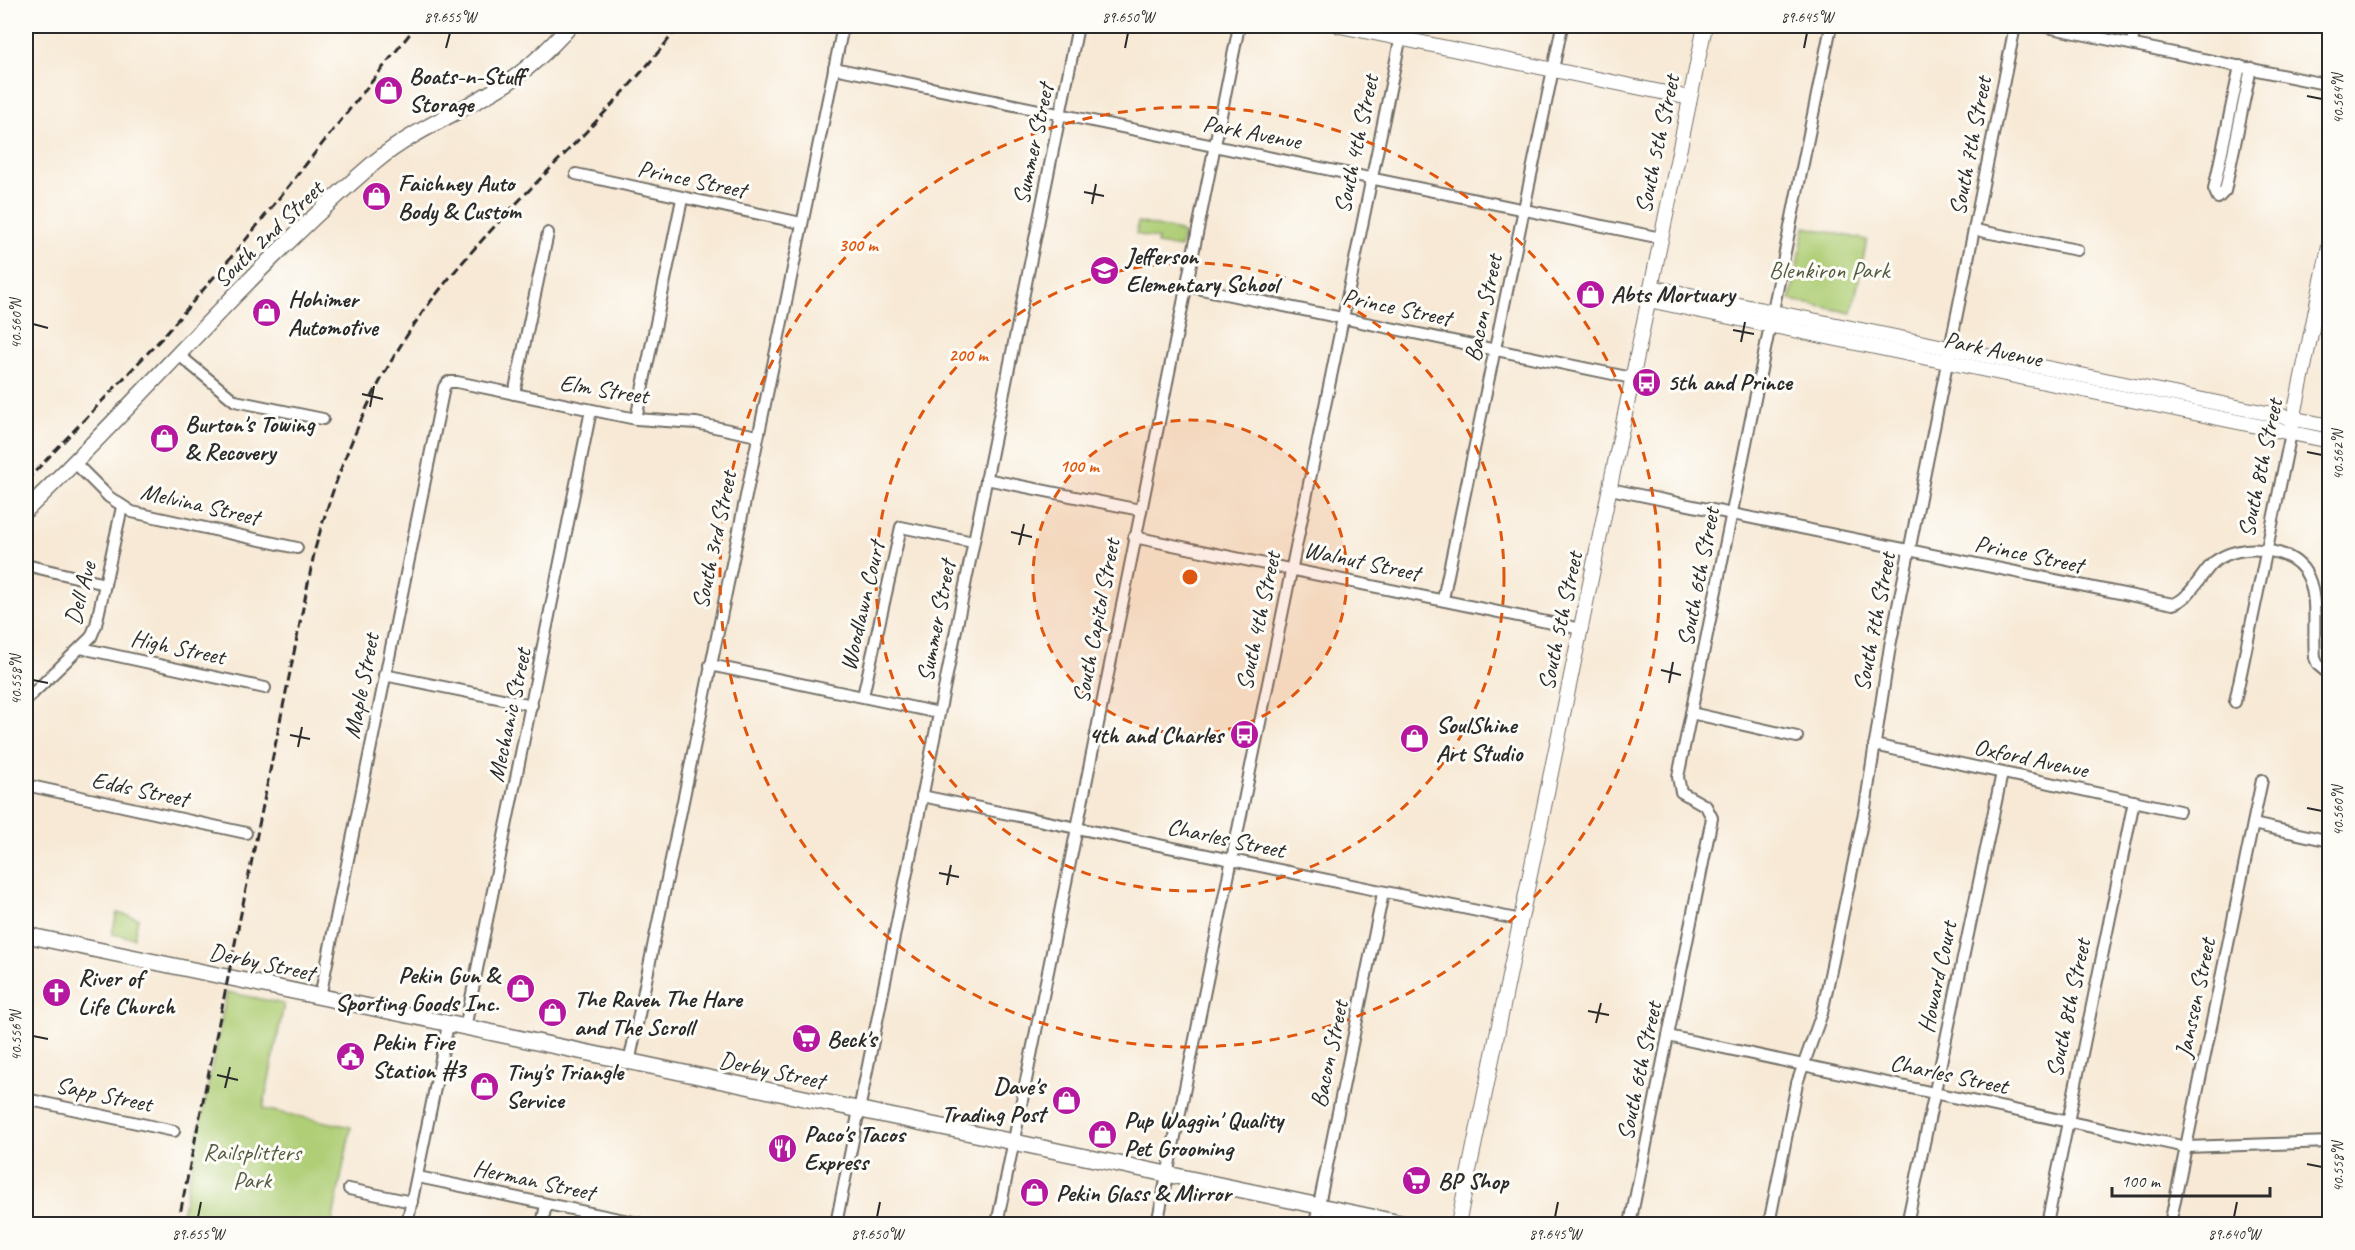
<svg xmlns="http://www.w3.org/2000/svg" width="2355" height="1250" viewBox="0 0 2355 1250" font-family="Caveat,sans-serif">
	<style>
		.green { fill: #afce76; stroke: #6d7c50; stroke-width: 1.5 }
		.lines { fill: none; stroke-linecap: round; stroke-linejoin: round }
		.minor-casing { stroke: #726e66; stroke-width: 14 }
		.tertiary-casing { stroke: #726e66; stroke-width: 16 }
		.secondary-casing { stroke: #726e66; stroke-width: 18 }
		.minor { stroke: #fff; stroke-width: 10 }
		.tertiary { stroke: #fff; stroke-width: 14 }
		.secondary { stroke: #fff; stroke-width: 15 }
		.rail { stroke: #2b2b2b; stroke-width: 3; stroke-dasharray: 9 4.5; stroke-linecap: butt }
		.ticks { fill: none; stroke: #2b2b2b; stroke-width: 2 }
		.ring { fill: none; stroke: #df570e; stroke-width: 3; stroke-dasharray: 10 8 }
		.labels { text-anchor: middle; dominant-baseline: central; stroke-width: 6; stroke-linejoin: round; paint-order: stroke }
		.poi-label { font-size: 24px; font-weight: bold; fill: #2b2b2b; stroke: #fdfcf7; text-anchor: start }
		.street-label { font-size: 24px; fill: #2b2b2b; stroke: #fdfcf7 }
		.park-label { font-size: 24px; fill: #535c42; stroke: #fdfcf7 }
		.centre { fill: #df570e; stroke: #fdfcf7; stroke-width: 3 }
		.ring-label { font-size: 18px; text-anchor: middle; font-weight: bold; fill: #df570e; stroke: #fdfcf7; stroke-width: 6; stroke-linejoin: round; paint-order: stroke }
		.neatline { fill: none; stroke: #2b2b2b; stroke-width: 2 }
		.ticks-label { font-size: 15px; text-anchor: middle; fill: #2b2b2b }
	</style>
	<rect width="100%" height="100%" fill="#fdfcf7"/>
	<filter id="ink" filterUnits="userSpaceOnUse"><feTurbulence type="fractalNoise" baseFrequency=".0167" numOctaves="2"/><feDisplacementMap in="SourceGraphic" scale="12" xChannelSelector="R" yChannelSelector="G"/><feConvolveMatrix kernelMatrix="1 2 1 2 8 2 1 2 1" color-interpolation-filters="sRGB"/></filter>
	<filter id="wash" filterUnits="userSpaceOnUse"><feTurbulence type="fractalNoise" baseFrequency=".008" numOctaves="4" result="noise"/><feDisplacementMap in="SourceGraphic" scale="24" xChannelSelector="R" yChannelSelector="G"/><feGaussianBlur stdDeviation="1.35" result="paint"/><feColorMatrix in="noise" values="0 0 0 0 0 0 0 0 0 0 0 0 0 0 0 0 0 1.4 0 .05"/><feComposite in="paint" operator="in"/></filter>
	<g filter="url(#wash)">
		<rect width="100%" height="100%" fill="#f7e9d5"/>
		<g class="green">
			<polygon points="1138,222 1180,231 1183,235 1180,248 1157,244 1158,239 1136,234"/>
			<polygon points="1805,227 1867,240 1852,313 1790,300"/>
			<polygon points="117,913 138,918 134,938 112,934"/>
			<polygon points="227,992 284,1004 263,1109 351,1127 332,1224 180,1224"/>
		</g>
	</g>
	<g filter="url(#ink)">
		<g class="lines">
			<defs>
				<g id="minor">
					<polyline points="2042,26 2330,85"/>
					<polyline points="2132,43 2135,26"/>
					<polyline points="2240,66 2214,189 2218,198 2225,191 2251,68"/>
					<polyline points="834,68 1661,238"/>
					<polyline points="576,174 801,223"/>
					<polyline points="1975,230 2077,250"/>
					<polyline points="1187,286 1632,378"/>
					<polyline points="179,355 235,401 323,419"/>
					<polyline points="514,394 548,233"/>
					<polyline points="636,419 682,199"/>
					<polyline points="75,463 109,497 132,512 297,548"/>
					<polyline points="986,479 1140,510"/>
					<path d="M1610 489 2173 604C2189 600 2201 574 2214 562 2227 552 2246 548 2262 550 2329 556 2311 613 2315 658L2318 665 2330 675"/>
					<polyline points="1134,537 1581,629"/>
					<polyline points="26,565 105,584"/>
					<polyline points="1443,599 1562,26"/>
					<polyline points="81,648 265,688"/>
					<polyline points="710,665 939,713"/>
					<polyline points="384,675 532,705"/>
					<polyline points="863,696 901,527 973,542"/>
					<polyline points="26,700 91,637 96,625 122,507"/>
					<polyline points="2235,702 2291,433"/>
					<polyline points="1691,713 1797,737"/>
					<polyline points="1874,745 2179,811"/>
					<polyline points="26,785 246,833"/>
					<polyline points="922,796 1521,920"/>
					<polyline points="2253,824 2330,841"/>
					<polyline points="320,997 444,387 448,382 457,382 636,419 696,423 757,436"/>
					<polyline points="465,1028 591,410"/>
					<polyline points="1668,1036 2186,1147 2330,1142"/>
					<polyline points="629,1063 843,26"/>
					<polyline points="26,1099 174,1131"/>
					<polyline points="418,1177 643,1224"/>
					<polyline points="349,1189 412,1202"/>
					<polyline points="407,1224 448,1025"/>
					<polyline points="542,1224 546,1205"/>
					<polyline points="836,1224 1078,26"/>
					<polyline points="997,1224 1239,26"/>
					<polyline points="1157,1224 1403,26"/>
					<polyline points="1315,1224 1383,893"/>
					<polyline points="1630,1224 1712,818 1706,806 1681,792 1678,777 1831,26"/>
					<polyline points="1769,1224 1797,1083 1822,1013 1865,808 1890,646 2015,26"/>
					<polyline points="1907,1224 2002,773"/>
					<polyline points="2047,1224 2134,801"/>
					<polyline points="2170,1224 2262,780"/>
				</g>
				<g id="tertiary">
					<polyline points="1340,26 1690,98"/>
					<polyline points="1651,287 2330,426"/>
					<polyline points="1648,300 2330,441"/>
					<polyline points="2292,425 2330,242"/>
					<polyline points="1458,1224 1705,26"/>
				</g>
				<g id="secondary">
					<path d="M26 510C144 397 250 269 375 162 415 129 463 111 507 83 531 67 551 47 570 26"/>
					<polyline points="26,935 1405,1224"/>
				</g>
			</defs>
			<use href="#minor" class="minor-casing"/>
			<use href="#tertiary" class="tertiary-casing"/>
			<use href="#secondary" class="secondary-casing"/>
			<use href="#minor" class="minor"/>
			<use href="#tertiary" class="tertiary"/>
			<use href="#secondary" class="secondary"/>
			<g class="rail">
				<polyline points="26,481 161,339 244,242 416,26"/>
				<path d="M178 1224 315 549C341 456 378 368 438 292 512 198 607 121 679 26"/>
			</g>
		</g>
	</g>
	<path class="ticks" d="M446 48 450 33M1125 48 1128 33M1804 48 1807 33M2307 96 2322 99M1084 192 1104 196M1092 204 1096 184M33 324 48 328M1733 330 1754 334M1741 342 1745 322M362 394 383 399M370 407 374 386M2307 452 2322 455M1011 532 1032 537M1019 545 1024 524M1661 670 1681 675M33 680 48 683M1669 683 1673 662M290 735 310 739M298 747 302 727M2307 808 2322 811M939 873 959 877M947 885 951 865M1588 1011 1609 1015M1596 1023 1601 1003M33 1036 48 1039M217 1075 238 1080M225 1088 230 1067M2307 1164 2322 1167M198 1217 201 1202M877 1217 880 1202M1555 1217 1558 1202M2234 1217 2237 1202"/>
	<circle cx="1190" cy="577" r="157" fill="#df570e" fill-opacity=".12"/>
	<g class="ring">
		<circle cx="1190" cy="577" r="157"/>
		<circle cx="1190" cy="577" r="314"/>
		<circle cx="1190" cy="577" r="470"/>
	</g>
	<defs>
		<symbol id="shop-disc" viewBox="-11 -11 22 22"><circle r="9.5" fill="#b5179e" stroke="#fdfcf7"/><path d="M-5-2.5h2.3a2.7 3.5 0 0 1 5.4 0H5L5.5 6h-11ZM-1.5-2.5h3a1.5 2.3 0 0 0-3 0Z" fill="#fff"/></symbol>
		<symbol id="school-disc" viewBox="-11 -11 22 22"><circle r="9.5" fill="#b5179e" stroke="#fdfcf7"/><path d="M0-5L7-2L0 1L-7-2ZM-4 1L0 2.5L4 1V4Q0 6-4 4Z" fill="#fff"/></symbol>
		<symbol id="bus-disc" viewBox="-11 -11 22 22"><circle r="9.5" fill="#b5179e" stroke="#fdfcf7"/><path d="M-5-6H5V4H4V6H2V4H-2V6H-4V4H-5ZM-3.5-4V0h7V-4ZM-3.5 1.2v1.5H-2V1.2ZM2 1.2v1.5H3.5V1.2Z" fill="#fff"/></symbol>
		<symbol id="church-disc" viewBox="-11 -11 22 22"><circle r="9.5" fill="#b5179e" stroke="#fdfcf7"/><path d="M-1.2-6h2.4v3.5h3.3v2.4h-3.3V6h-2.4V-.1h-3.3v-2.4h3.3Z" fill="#fff"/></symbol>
		<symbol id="supermarket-disc" viewBox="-11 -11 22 22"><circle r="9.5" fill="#b5179e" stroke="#fdfcf7"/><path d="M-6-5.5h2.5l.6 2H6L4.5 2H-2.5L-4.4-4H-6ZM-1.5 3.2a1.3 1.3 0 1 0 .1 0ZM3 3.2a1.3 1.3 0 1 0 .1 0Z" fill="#fff"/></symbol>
		<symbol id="civic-disc" viewBox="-11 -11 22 22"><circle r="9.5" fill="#b5179e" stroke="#fdfcf7"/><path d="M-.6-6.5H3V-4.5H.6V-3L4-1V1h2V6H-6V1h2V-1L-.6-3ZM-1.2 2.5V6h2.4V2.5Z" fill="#fff"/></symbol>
		<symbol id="restaurant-disc" viewBox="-11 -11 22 22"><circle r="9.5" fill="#b5179e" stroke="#fdfcf7"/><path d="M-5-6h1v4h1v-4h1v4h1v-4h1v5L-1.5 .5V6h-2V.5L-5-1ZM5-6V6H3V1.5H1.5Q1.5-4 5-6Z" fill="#fff"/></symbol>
	</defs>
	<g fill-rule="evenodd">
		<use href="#shop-disc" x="372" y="74" width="33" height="33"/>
		<use href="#shop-disc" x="360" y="180" width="33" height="33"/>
		<use href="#school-disc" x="1088" y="254" width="33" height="33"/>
		<use href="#shop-disc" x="1574" y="278" width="33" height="33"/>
		<use href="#shop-disc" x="250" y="296" width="33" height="33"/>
		<use href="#bus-disc" x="1630" y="366" width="33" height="33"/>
		<use href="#shop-disc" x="148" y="422" width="33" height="33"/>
		<use href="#bus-disc" x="1228" y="718" width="33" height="33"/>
		<use href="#shop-disc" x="1398" y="722" width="33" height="33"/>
		<use href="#shop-disc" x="504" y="972" width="33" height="33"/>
		<use href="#church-disc" x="40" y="976" width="33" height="33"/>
		<use href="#shop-disc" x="536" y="996" width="33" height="33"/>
		<use href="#supermarket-disc" x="790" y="1022" width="33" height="33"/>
		<use href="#civic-disc" x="334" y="1040" width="33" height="33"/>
		<use href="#shop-disc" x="468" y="1070" width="33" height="33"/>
		<use href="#shop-disc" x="1050" y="1084" width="33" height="33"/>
		<use href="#shop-disc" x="1086" y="1118" width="33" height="33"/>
		<use href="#restaurant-disc" x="766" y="1132" width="33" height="33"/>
		<use href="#supermarket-disc" x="1400" y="1164" width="33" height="33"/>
		<use href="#shop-disc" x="1018" y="1176" width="33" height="33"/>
	</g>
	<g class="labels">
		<g class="poi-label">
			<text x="409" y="76">Boats-n-Stuff<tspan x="409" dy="28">Storage</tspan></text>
			<text x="398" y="183">Faichney Auto<tspan x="398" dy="28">Body &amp; Custom</tspan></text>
			<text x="1126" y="256">Jefferson<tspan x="1126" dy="28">Elementary School</tspan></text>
			<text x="1611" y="294">Abts Mortuary</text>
			<text x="288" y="299">Hohimer<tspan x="288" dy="28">Automotive</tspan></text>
			<text x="1667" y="382">5th and Prince</text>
			<text x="185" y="424">Burton's Towing<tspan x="185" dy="28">&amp; Recovery</tspan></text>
			<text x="1436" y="725">SoulShine<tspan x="1436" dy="28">Art Studio</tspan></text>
			<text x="1223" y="735" text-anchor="end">4th and Charles</text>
			<text x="499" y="975" text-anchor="end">Pekin Gun &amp;<tspan x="499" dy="28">Sporting Goods Inc.</tspan></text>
			<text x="78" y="978">River of<tspan x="78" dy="28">Life Church</tspan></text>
			<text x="574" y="999">The Raven The Hare<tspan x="574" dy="28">and The Scroll</tspan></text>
			<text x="827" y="1039">Beck's</text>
			<text x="372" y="1042">Pekin Fire<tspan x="372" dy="28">Station #3</tspan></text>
			<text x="506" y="1072">Tiny's Triangle<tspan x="506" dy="28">Service</tspan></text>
			<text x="1045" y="1086" text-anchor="end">Dave's<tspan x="1045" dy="28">Trading Post</tspan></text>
			<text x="1124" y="1120">Pup Waggin' Quality<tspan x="1124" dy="28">Pet Grooming</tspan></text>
			<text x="804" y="1134">Paco's Tacos<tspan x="804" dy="28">Express</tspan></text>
			<text x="1438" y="1181">BP Shop</text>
			<text x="1056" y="1193">Pekin Glass &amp; Mirror</text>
		</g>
		<g class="street-label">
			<text transform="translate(1252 132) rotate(11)">Park Avenue</text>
			<text transform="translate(1033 144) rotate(-78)">Summer Street</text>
			<text transform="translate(1356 144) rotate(-78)">South 4th Street</text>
			<text transform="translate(1657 144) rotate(-78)">South 5th Street</text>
			<text transform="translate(1970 146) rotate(-79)">South 7th Street</text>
			<text transform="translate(692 179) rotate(12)">Prince Street</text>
			<text transform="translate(268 234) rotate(-44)">South 2nd Street</text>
			<text transform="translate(1397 307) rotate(12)">Prince Street</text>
			<text transform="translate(1483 308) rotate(-78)">Bacon Street</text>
			<text transform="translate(1993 349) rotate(12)">Park Avenue</text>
			<text transform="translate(604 389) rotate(9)">Elm Street</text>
			<text transform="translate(2260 468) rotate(-78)">South 8th Street</text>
			<text transform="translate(200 504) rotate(13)">Melvina Street</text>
			<text transform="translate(714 540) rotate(-78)">South 3rd Street</text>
			<text transform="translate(2029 554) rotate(12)">Prince Street</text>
			<text transform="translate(1362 561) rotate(12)">Walnut Street</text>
			<text transform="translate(1698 577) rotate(-79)">South 6th Street</text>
			<text transform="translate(80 593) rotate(-75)">Dell Ave</text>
			<text transform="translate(862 606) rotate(-77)">Woodlawn Court</text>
			<text transform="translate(936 621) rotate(-79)">Summer Street</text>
			<text transform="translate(1096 621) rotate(-79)">South Capitol Street</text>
			<text transform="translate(1258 621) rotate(-78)">South 4th Street</text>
			<text transform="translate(1560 621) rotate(-78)">South 5th Street</text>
			<text transform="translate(1874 622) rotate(-79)">South 7th Street</text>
			<text transform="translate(178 647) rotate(12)">High Street</text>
			<text transform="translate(361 686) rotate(-79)">Maple Street</text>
			<text transform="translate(509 715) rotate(-78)">Mechanic Street</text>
			<text transform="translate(2031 758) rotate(12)">Oxford Avenue</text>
			<text transform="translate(140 789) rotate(12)">Edds Street</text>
			<text transform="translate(1226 838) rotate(12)">Charles Street</text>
			<text transform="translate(262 962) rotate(12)">Derby Street</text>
			<text transform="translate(1937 977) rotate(-78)">Howard Court</text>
			<text transform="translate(2195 998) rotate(-78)">Janssen Street</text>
			<text transform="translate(2068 1008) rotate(-78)">South 8th Street</text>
			<text transform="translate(1329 1054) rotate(-78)">Bacon Street</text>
			<text transform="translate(772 1070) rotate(12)">Derby Street</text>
			<text transform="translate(1639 1071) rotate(-78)">South 6th Street</text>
			<text transform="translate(1949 1074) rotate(12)">Charles Street</text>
			<text transform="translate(104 1094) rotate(12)">Sapp Street</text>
			<text transform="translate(534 1180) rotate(12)">Herman Street</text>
		</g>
		<g class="park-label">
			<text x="1829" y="270">Blenkiron Park</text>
			<text x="252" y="1152">Railsplitters<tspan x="252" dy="28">Park</tspan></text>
		</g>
	</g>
	<circle cx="1190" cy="577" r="9" class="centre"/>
	<g class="ring-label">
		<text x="858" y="251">300 m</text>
		<text x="968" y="361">200 m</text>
		<text x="1079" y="472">100 m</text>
	</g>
	<rect width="2355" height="1250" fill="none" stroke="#fdfcf7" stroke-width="66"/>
	<path d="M2112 1187v9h158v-9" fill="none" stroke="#2b2b2b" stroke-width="3"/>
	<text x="2121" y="1187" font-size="18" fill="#2b2b2b" stroke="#fdfcf7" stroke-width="4.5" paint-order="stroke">100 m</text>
	<rect x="33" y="33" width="2289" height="1184" class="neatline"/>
	<g class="ticks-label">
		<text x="450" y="22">89.655°W</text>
		<text x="1128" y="22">89.650°W</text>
		<text x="1807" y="22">89.645°W</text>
		<text transform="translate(2338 99) rotate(-90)" y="5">40.564°N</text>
		<text transform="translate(16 324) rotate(-90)" y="5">40.560°N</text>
		<text transform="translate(2338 455) rotate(-90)" y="5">40.562°N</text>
		<text transform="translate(16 680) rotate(-90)" y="5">40.558°N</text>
		<text transform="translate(2338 811) rotate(-90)" y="5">40.560°N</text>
		<text transform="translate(16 1036) rotate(-90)" y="5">40.556°N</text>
		<text transform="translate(2338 1167) rotate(-90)" y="5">40.558°N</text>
		<text x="198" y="1239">89.655°W</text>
		<text x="877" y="1239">89.650°W</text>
		<text x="1555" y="1239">89.645°W</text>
		<text x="2234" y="1239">89.640°W</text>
	</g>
</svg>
